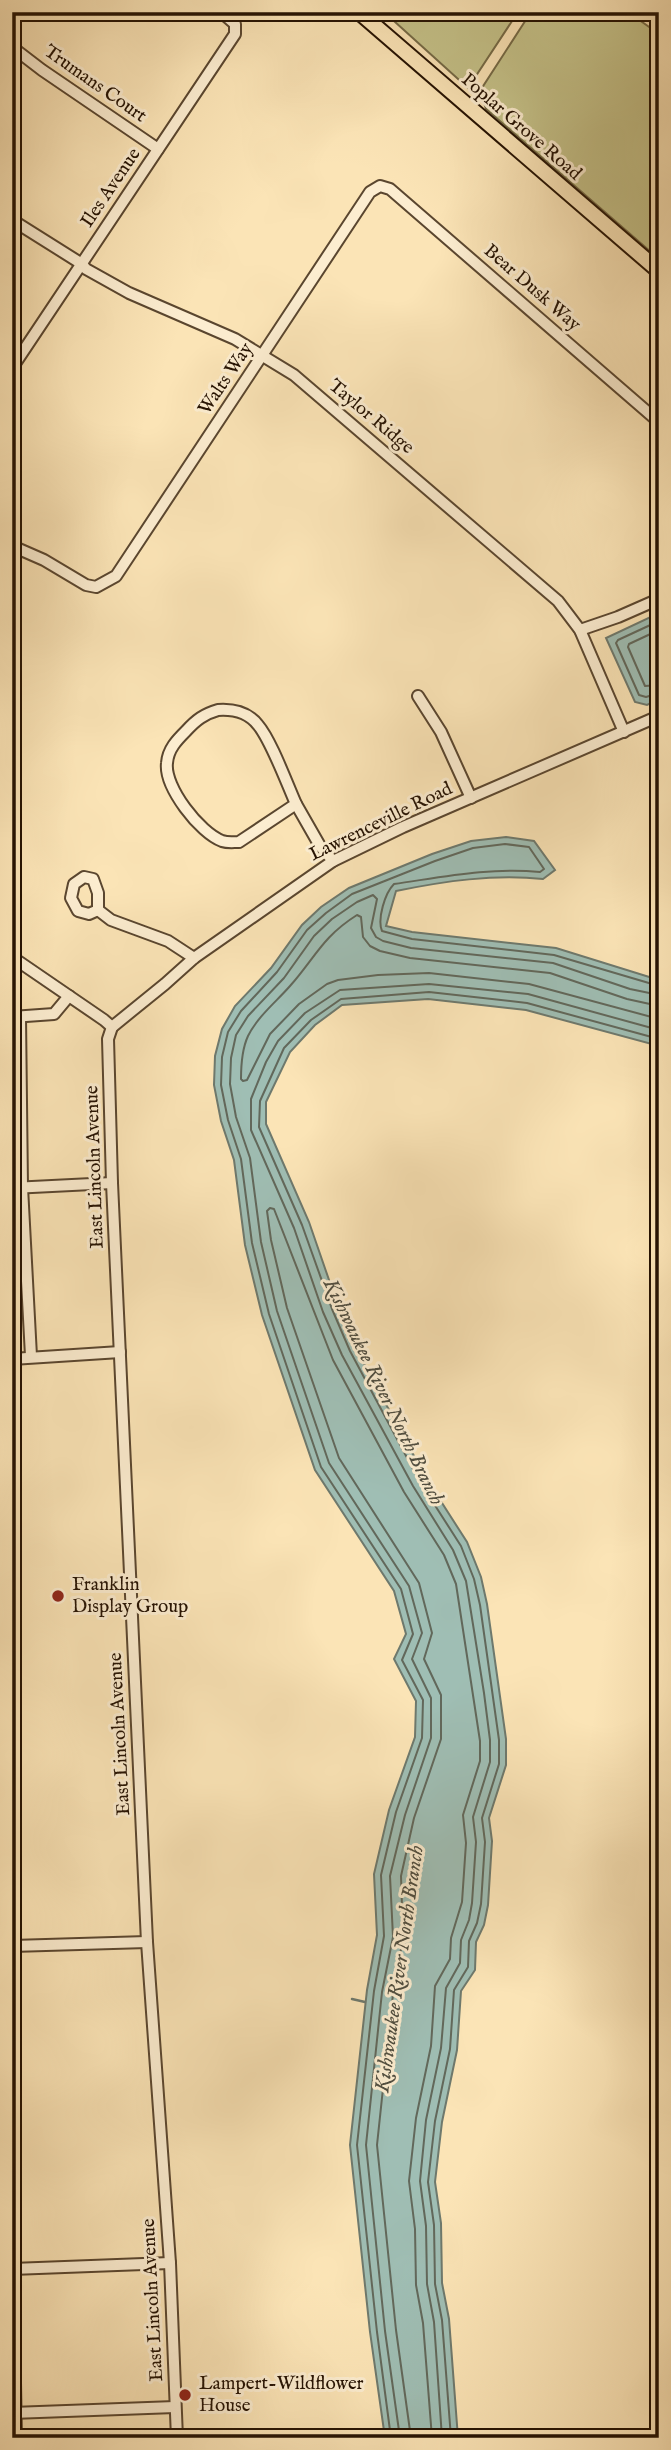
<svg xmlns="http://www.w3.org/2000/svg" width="671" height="2450" viewBox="0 0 671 2450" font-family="'IM FELL English',serif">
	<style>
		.green { fill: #c5c289; stroke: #756a46; stroke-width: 2 }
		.water { fill: #9fbeb4; stroke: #6e796d; stroke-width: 2 }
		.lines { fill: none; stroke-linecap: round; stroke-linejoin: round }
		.shore { stroke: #62685b; stroke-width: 2 }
		.stream { stroke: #6e796d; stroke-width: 2.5 }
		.minor-casing { stroke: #5a462f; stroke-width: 14 }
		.major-casing { stroke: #251202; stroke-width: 18 }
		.minor { stroke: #fcedd0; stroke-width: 10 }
		.major { stroke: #fbe4b6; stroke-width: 14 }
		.poi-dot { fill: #8f2418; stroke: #fcedd0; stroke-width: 2.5 }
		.labels { text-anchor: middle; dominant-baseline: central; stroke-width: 6; stroke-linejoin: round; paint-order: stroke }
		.street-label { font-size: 19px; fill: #251202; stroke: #fcedd0 }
		.poi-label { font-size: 19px; fill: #251202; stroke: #fcedd0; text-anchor: start }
		.water-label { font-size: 21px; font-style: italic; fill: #504e40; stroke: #fcedd0 }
	</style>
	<rect width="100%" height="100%" fill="#fbe4b6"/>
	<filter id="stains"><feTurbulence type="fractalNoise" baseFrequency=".00286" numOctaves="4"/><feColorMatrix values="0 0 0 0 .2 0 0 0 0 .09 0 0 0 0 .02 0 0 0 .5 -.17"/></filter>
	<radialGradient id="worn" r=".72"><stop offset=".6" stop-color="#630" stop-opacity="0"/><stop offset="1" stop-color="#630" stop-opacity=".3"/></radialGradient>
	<g class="green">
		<polygon points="384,12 518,12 468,88"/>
		<polygon points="531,12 628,12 659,34 659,259 486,109 480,91"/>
	</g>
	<g class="water">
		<polygon points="659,613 659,699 647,705 635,702 606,638"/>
		<path d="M506 837 534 841 555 870 543 879C493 874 445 881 396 891L386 926 412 932 556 948 659 980V1046L526 1010 428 999 342 1005 315 1025 290 1052 266 1102V1124L309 1222 338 1306 356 1349 426 1478 467 1542 481 1577 487 1604 506 1739V1765L489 1818 492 1841 488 1905 484 1925 476 1942 475 1970 461 1991 457 2050 442 2122 435 2182 441 2223 442 2283 449 2319 458 2438H385L370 2332 350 2145 367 1990 377 1935 374 1874 389 1810 415 1737 416 1701 394 1659 406 1634 394 1591 315 1470 262 1315 245 1245 234 1160 221 1121 214 1085 215 1056 222 1029 235 1006 271 968 302 925 321 907 349 888 432 854 471 841Z"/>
	</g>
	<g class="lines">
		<g class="shore">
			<polyline points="659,621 618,640 616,643 639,695 646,697 659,693"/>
			<polyline points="659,630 629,644 628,647 645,686 659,685"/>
			<path d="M659 1006 627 999 550 973 410 958 380 951 370 946 363 937 361 917 357 915C322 937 315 958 290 986 276 1002 258 1016 248 1036 242 1049 241 1064 241 1079L243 1081 247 1080 270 1034 299 1004 327 984 338 980 378 975 429 973 529 984 659 1019"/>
			<path d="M391 2438 377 2332 357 2145 374 1991 384 1936 381 1875 396 1812 422 1738 423 1700 402 1660 413 1634 401 1589 321 1467 269 1314 252 1243 241 1159 228 1120 221 1085 222 1057 228 1032 241 1011 277 972 307 930 326 913 352 894 435 861 473 848 505 844 529 847 544 869 540 872C490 867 443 877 394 884 385 893 377 919 382 931L412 939 554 955 659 986"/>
			<polyline points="400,2438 385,2331 366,2145 382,1992 393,1937 390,1876 405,1815 431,1738 431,1698 412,1659 422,1633 409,1586 329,1463 277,1311 261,1242 250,1158 236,1117 230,1084 231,1058 236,1035 248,1016 284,978 314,936 332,919 357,902 373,895 377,899 371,928 376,937 383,941 411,948 553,963 630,989 659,995"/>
			<polyline points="411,2438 396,2330 377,2145 393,1994 403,1938 401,1876 414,1818 441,1739 441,1695 424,1659 432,1633 419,1583 339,1458 287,1308 271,1240 267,1211 270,1208 274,1209 333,1360 404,1492 444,1555 456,1584 480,1741 480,1761 463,1815 466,1843 462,1902 451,1938 450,1959 435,1986 431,2046 416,2118 409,2181 415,2229 416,2285 423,2323 432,2438"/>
			<polyline points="442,2438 434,2322 427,2284 426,2226 420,2181 426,2120 441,2048 446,1988 460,1963 461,1940 469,1920 472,1903 476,1842 473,1817 490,1762 490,1740 484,1693 466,1581 453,1550 413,1486 342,1355 323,1312 294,1228 251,1130 251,1099 266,1062 278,1041 305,1013 340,990 429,984 528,994 659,1030"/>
			<polyline points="451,2438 442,2320 435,2284 434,2225 428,2182 435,2121 450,2049 454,1990 468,1967 469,1941 477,1923 481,1904 485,1842 482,1818 499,1764 499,1740 480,1605 474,1579 461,1546 420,1482 350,1351 332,1309 302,1225 259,1127 260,1101 284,1048 311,1020 341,999 429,992 527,1003 659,1039"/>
		</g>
		<polyline class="stream" points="352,1999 365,2002"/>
		<defs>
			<g id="minor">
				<polyline points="12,47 42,70 158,149"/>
				<polyline points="12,220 82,264 86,269 129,293 235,339 294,375 558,601 580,630 624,732"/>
				<polyline points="12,368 235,34 235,24 221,12"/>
				<polyline points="12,546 44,560 86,585 96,587 116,576 370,192 380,186 390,189 659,422"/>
				<polyline points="580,630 618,617 659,599"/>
				<polyline points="418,696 441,732 471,798"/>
				<path d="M218 710C233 709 248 712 258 725 271 740 287 784 296 804L239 842C233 842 228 843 222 841 200 833 164 787 167 763 168 749 177 740 186 731 196 720 204 714 218 710Z"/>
				<polyline points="296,804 320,846 333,861"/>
				<polygon points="84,877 93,879 98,893 98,910 89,914 78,911 71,898 74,884"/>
				<polyline points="98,910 111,920 168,941 194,958"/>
				<polyline points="12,957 104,1020 112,1027"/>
				<polyline points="12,1017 54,1014 69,996"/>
				<polyline points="20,1017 22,1187 31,1356"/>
				<polyline points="112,1027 108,1039 112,1183 147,1942 170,2263 177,2438"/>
				<polyline points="112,1027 165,984 194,958 333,861 403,827 659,716"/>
				<polyline points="12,1188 112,1183"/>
				<polyline points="12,1359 120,1352"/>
				<polyline points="12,1946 147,1942"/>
				<polyline points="12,2217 16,2438"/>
				<polyline points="12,2269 170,2263"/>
				<polyline points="12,2413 175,2407"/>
			</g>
			<polyline id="major" points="359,12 659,271"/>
		</defs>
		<use href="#minor" class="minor-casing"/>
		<use href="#major" class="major-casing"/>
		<use href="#minor" class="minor"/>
		<use href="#major" class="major"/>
	</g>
	<g class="poi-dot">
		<circle cx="58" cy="1596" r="7"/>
		<circle cx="185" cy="2395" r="7"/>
	</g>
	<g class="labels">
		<g class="street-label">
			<text transform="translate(95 84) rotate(35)">Trumans Court</text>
			<text transform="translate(521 127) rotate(41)">Poplar Grove Road</text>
			<text transform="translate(111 188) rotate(-56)">Iles Avenue</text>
			<text transform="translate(532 288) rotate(41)">Bear Dusk Way</text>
			<text transform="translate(226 379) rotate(-56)">Walts Way</text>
			<text transform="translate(371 417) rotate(40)">Taylor Ridge</text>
			<text transform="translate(381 822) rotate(-26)">Lawrenceville Road</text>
			<text transform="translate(95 1167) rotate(-92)">East Lincoln Avenue</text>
			<text transform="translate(120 1734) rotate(-93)">East Lincoln Avenue</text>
			<text transform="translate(153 2300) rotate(-93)">East Lincoln Avenue</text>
		</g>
		<g class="poi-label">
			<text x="72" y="1585">Franklin<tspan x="72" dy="22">Display Group</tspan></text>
			<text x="199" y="2384">Lampert-Wildflower<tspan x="199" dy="22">House</tspan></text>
		</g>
		<g class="water-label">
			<text transform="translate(383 1392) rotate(64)">Kishwaukee River North Branch</text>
			<text transform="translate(400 1969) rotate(-82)">Kishwaukee River North Branch</text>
		</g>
	</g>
	<rect width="671" height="2450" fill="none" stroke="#fbe4b6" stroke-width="42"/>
	<rect x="14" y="14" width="643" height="2422" fill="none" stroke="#251202" stroke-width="3.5"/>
	<rect x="21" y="21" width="629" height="2408" fill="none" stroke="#251202" stroke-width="2"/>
	<rect width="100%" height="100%" filter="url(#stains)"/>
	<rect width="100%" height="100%" fill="url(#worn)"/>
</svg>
